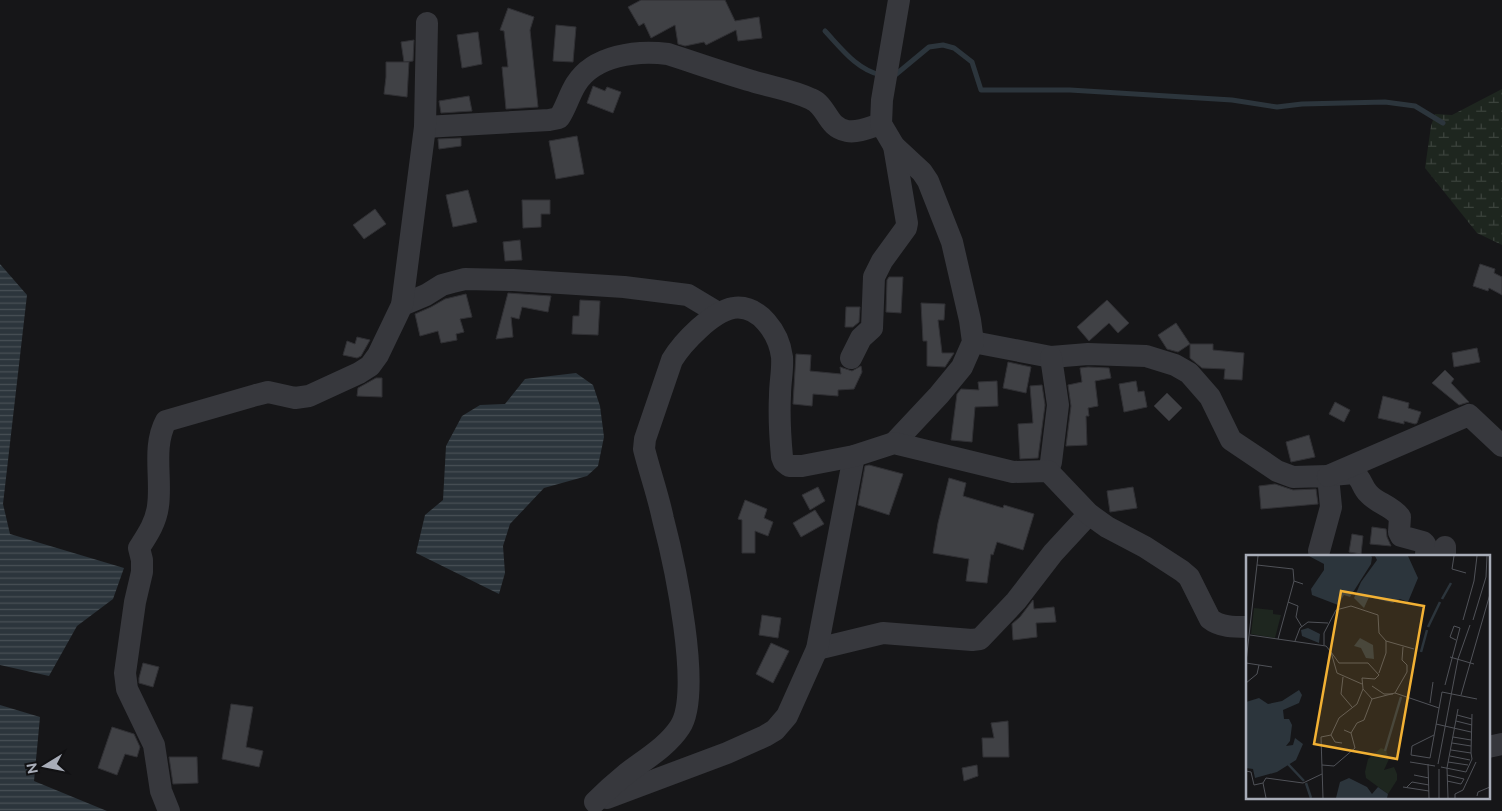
<svg xmlns="http://www.w3.org/2000/svg" width="1502" height="811" viewBox="0 0 1502 811" font-family="Raleway,sans-serif">
	<style>
		.wetland { fill: url(#wetland-marsh) }
		.water { fill: url(#water-rules) }
		.lines { fill: none; stroke-linecap: round; stroke-linejoin: round }
		.stream { stroke: #2c353c; stroke-width: 5 }
		.building { fill: #404145; stroke: #303034 }
		.minor { stroke: #37383d; stroke-width: 22 }
		.inset-river { fill: none; stroke: #2c353c; stroke-width: 2.5 }
		.inset-road { fill: none; stroke: #505258; stroke-width: 1 }
		.view { fill: #f2b134; fill-opacity: 0.15; stroke: #f2b134; stroke-width: 2.5 }
		.inset-edge { fill: none; stroke: #a8adb8; stroke-width: 2.5 }
	</style>
	<defs>
		<pattern id="wetland-marsh" width="20" height="14" patternUnits="userSpaceOnUse" patternTransform="scale(1.25)"><rect width="20" height="14" fill="#1e261f"/><path d="M1 5h8M5 5V1M11 12h8M15 12V8" fill="none" stroke="#3c433d"/></pattern>
		<pattern id="water-rules" width="6" height="5" patternUnits="userSpaceOnUse" patternTransform="scale(1.25)"><rect width="6" height="5" fill="#2c353c"/><path d="M0 2.5h6" fill="none" stroke="#485056"/></pattern>
	</defs>
	<rect width="100%" height="100%" fill="#161618"/>
	<polygon class="wetland" points="1502,89 1502,245 1477,233 1425,168 1431,126 1435,114 1452,115"/>
	<g class="water">
		<polygon points="0,264 27,295 3,504 10,534 124,568 113,599 77,626 49,676 0,665"/>
		<polygon points="576,373 593,385 600,406 604,437 598,466 587,476 544,488 510,524 503,546 505,573 499,594 416,553 425,515 443,500 446,446 462,416 480,405 505,404 525,379"/>
		<polygon points="0,705 40,717 34,781 107,811 0,811"/>
	</g>
	<g class="lines">
		<g class="stream">
			<path d="M825 31C841 48 857 70 881 75"/>
			<polyline points="894,76 929,47 943,45 954,48 972,62 981,90 1070,90 1232,100 1277,107 1302,104 1385,102 1415,106 1443,123"/>
		</g>
	</g>
	<g class="building">
		<polygon points="641,0 725,0 735,21 759,17 762,38 738,41 736,30 706,45 704,42 685,46 678,44 675,25 651,38 644,23 639,26 628,7"/>
		<polygon points="508,8 534,17 530,30 538,107 506,109 502,67 508,67 504,31 500,30"/>
		<polygon points="556,25 576,27 573,62 553,61"/>
		<polygon points="478,32 482,64 462,68 457,35"/>
		<polygon points="414,40 413,61 404,62 401,42"/>
		<polygon points="386,62 409,62 407,97 384,94 386,77"/>
		<polygon points="593,86 605,91 607,87 621,92 613,113 587,103"/>
		<polygon points="469,96 472,111 441,113 439,101"/>
		<polygon points="577,136 584,174 556,179 549,141"/>
		<polygon points="461,138 461,146 439,149 438,139"/>
		<polygon points="468,190 477,222 453,227 446,195"/>
		<polygon points="522,200 550,200 550,214 541,214 541,227 523,228"/>
		<polygon points="375,209 386,224 364,239 353,225"/>
		<polygon points="520,240 522,260 505,261 503,242"/>
		<polygon points="1480,264 1495,269 1494,273 1502,277 1502,295 1489,288 1488,291 1473,286"/>
		<polygon points="889,277 903,277 901,313 886,312 887,280"/>
		<polygon points="508,293 551,296 548,312 522,307 519,319 511,317 513,337 496,339"/>
		<polygon points="466,294 472,317 460,319 464,332 456,334 457,340 441,343 438,331 420,336 415,314 431,307 445,299"/>
		<polygon points="580,300 600,301 598,335 572,334 573,316 579,316"/>
		<polygon points="1107,300 1129,323 1118,333 1109,323 1089,341 1077,327"/>
		<polygon points="921,303 945,304 944,320 938,320 942,353 954,353 945,367 927,366 927,341 923,341"/>
		<polygon points="846,307 860,307 859,322 853,327 845,327"/>
		<polygon points="1176,323 1190,344 1178,352 1167,349 1158,335"/>
		<polygon points="357,337 370,340 361,356 357,358 343,355 347,341 355,344"/>
		<polygon points="1190,344 1213,344 1213,350 1244,353 1242,380 1224,379 1225,369 1202,368 1190,358"/>
		<polygon points="1477,348 1480,362 1454,367 1452,353"/>
		<polygon points="796,354 811,355 810,371 841,374 840,367 852,371 861,366 862,372 854,389 838,390 838,396 813,394 812,406 793,404"/>
		<polygon points="1008,362 1031,367 1026,393 1003,388"/>
		<polygon points="1088,367 1109,368 1111,378 1095,381 1098,406 1088,408 1089,416 1086,416 1087,445 1066,446 1071,406 1068,385 1082,382 1080,368"/>
		<polygon points="1445,370 1454,379 1451,383 1469,402 1459,405 1432,383"/>
		<polygon points="376,378 382,378 382,397 357,396 358,388"/>
		<polygon points="997,381 998,406 975,407 972,442 951,440 957,394 961,389 979,390 978,382"/>
		<polygon points="1136,381 1138,392 1144,391 1147,407 1124,412 1119,384"/>
		<polygon points="1042,385 1045,405 1038,458 1020,459 1018,424 1033,423 1030,386"/>
		<polygon points="1167,393 1182,408 1169,421 1154,406"/>
		<polygon points="1383,396 1409,403 1408,408 1421,412 1417,423 1415,424 1404,421 1404,424 1378,418"/>
		<polygon points="1335,402 1350,410 1344,422 1329,414"/>
		<polygon points="1309,435 1315,457 1291,462 1286,442"/>
		<polygon points="869,465 903,474 889,515 858,505 865,466"/>
		<polygon points="949,478 966,483 963,496 1003,508 1004,505 1034,514 1023,550 997,542 993,555 991,554 987,583 966,581 969,559 933,553 938,523"/>
		<polygon points="1275,484 1293,490 1316,489 1318,504 1261,509 1259,486"/>
		<polygon points="818,487 825,501 810,510 802,495"/>
		<polygon points="1133,487 1137,508 1110,512 1107,491"/>
		<polygon points="745,500 767,509 764,518 773,522 768,536 755,531 755,553 742,553 742,520 738,519"/>
		<polygon points="815,510 824,524 801,537 793,523"/>
		<polygon points="1372,527 1386,529 1387,537 1391,546 1370,544"/>
		<polygon points="1352,534 1363,536 1361,554 1349,552"/>
		<polygon points="1033,600 1034,609 1054,607 1056,622 1036,623 1037,637 1013,640 1012,624 1020,617"/>
		<polygon points="762,615 781,618 778,638 759,635"/>
		<polygon points="771,643 789,651 773,683 756,674"/>
		<polygon points="143,663 159,667 153,687 139,683 139,678"/>
		<polygon points="231,704 253,707 246,747 263,751 259,767 222,759"/>
		<polygon points="1008,721 1009,757 983,757 982,738 994,738 991,723"/>
		<polygon points="112,727 134,734 140,747 137,757 125,754 117,775 98,768"/>
		<polygon points="169,757 197,757 198,783 173,784"/>
		<polygon points="977,765 978,776 964,781 962,768"/>
	</g>
	<g class="lines">
		<g class="minor">
			<path d="M425 127 549 120 559 118C566 108 569 95 576 84 594 55 637 50 668 54 696 63 724 73 752 81 771 87 793 90 811 99 828 106 826 127 847 131 858 133 871 127 881 124"/>
			<polyline points="402,305 426,295 442,285 453,282 465,279 513,280 624,287 688,295 718,313"/>
			<polyline points="973,342 1051,357 1088,354 1146,356 1175,365 1189,373 1210,397 1231,440 1277,471 1293,477 1328,476 1331,507 1319,551"/>
			<polyline points="851,358 861,338 872,328 874,277 882,261 906,228 907,223 894,146"/>
			<polyline points="894,443 939,395 962,367 973,342 970,320 952,242 928,181 922,172 894,146 881,124 882,100 899,0"/>
			<polyline points="1048,471 1051,462 1058,405 1051,357"/>
			<path d="M1332 475 1354 473C1362 479 1362 487 1368 493 1376 503 1392 506 1400 517L1399 532 1401 536 1423 542C1428 546 1426 550 1426 556"/>
			<polyline points="1328,476 1469,415 1502,446"/>
			<polyline points="1445,556 1445,547"/>
			<polyline points="817,649 883,633 972,640 980,639 1016,601 1053,553 1089,514"/>
			<polyline points="1488,747 1502,744"/>
			<polyline points="607,798 727,753 765,736 775,730 787,716 817,649 854,456"/>
			<path d="M595 802C605 792 615 783 626 774 644 760 667 747 680 727 703 693 674 561 663 519 658 495 650 473 644 449L645 439 672 360C683 342 712 312 733 308 759 304 779 333 782 357 783 370 780 382 780 395 779 415 780 436 782 457L784 462 789 466H802L854 456 894 443 1013 472 1048 471 1089 514 1107 527 1145 547 1182 571 1189 577 1210 619C1220 627 1234 627 1247 627"/>
			<path d="M169 811 161 791 154 745 127 689 125 673 135 602 142 572V560L139 548C148 534 156 522 158 506 162 478 152 447 166 421L256 395 268 392 295 398 309 396 359 373 370 366 378 355 402 305 425 127 427 23"/>
		</g>
	</g>
	<g transform="translate(1246 555)">
		<rect width="244" height="244" fill="#161618"/>
		<path d="M8 53 27 55V59L35 60 29 83 5 79Z" fill="#1e261f"/>
		<path d="M135 193 140 195 143 204 138 215 148 212 151 219V225L142 239 120 223 119 217 122 204Z" fill="#1e261f"/>
		<path d="M63 1H125L126 2 125 9 104 42 98 40 92 50 66 40 65 34 78 15V9ZM129 1H162L172 23 162 47 154 44 147 48 123 42 118 53 108 43 115 27 131 5ZM62 73 74 79 73 88 56 81 55 75ZM114 83 127 90 128 104 120 103 115 93 108 91ZM53 135 56 140 53 148 37 155 38 164H43L46 170 44 186 40 191 47 190 49 183 57 189 50 205 31 217 9 223 7 214 0 213V147L13 143 22 149 36 146ZM103 223 121 232 126 239 132 232 142 239 141 243H90L94 227Z" fill="#2c353c"/>
		<path class="inset-river" d="M196 44 205 28M182 72 194 47M175 97 181 75M139 196 155 142M42 209 58 226M60 228 65 243"/>
		<path class="inset-road" d="M208 1 206 14 220 18M11 10 47 14 48 26 57 29M42 47 52 51 50 62 56 72M217 65 228 26 231 1M227 65 240 22 241 1M4 80 80 91 85 97 91 118 116 129M32 84 48 26M49 86 54 73 62 67 82 68M78 90V78L90 55 105 51 132 60 133 78 140 86 168 94M204 102 228 109M0 107 12 1M0 108 26 112M133 118 140 98V86M97 122 95 139 106 152M0 128 11 119 13 110M199 130 214 73 208 71 204 82 210 85M126 131 138 139H147M117 134 126 144 149 138 193 153M149 138 161 117V110L156 105 157 92M215 140 244 39M184 148 187 127M211 160 226 164M210 166 226 170M190 169 225 177M98 175 105 178 111 168 118 165 126 144M85 180 89 187 96 188M188 180 166 191 165 200 184 203 196 137 231 144M207 182 225 185M206 188 225 191M205 195 225 198 226 159M204 201 224 205M164 207 189 211M202 207 222 210M182 209 183 243M192 209 212 104 224 70M76 210 88 211 109 193 105 178M195 212 220 217 226 204 225 198M193 214V243M0 216 5 217 8 230 17 228M168 220 183 223M201 220 218 224 215 229 201 226M157 232 183 236M161 232 166 227 183 230M231 241 232 237 244 232M20 243 17 228 20 223 57 228 76 219M77 243 75 182 85 180 93 163 111 149 117 134 116 123 129 124 133 120 122 108H93L85 97M202 243 201 213 212 154M209 243V239L217 235 230 207"/>
		<path class="view" d="M95 36 178 51 151 204 68 189Z"/>
		<rect width="244" height="244" class="inset-edge"/>
	</g>
	<g transform="translate(45 766) rotate(260)" stroke="#111113" stroke-width="4" paint-order="stroke">
	<path d="M0-4L9 19L0 12L-9 19Z" fill="#a8adb8"/>
	<text y="-8" font-size="14" font-weight="bold" text-anchor="middle" fill="#a8adb8">N</text>
	</g>
</svg>
